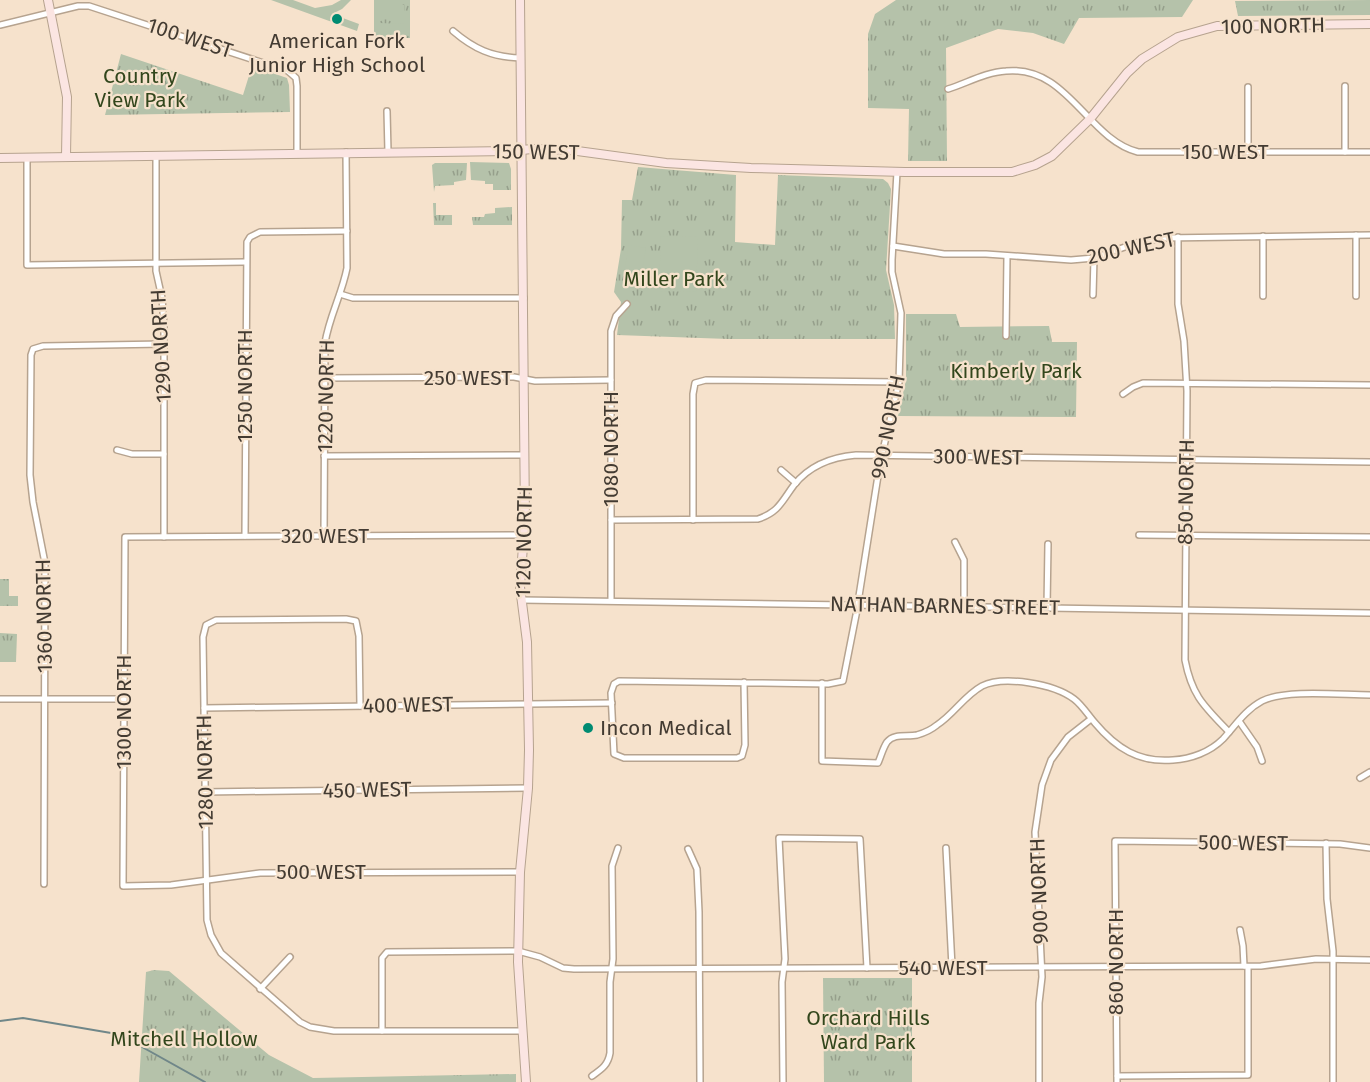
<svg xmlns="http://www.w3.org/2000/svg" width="1370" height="1082" viewBox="0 0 1370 1082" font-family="'Fira Sans',sans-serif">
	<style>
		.grass { fill: url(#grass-tufts) }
		.pitch { fill: #b5c2aa }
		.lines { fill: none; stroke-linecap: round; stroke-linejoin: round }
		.stream { stroke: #708789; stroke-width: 2 }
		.street-casing { stroke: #b6a38f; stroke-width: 8 }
		.secondary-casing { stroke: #b6a38f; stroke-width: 10 }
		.street { stroke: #fff; stroke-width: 5 }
		.secondary { stroke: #fbe5e2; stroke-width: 8 }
		.poi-dot { fill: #008b72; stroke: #f6e2cc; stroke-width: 2 }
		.labels { text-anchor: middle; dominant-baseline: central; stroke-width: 4.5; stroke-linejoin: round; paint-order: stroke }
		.street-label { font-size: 21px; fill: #433b32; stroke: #f6e2cc }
		.poi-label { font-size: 21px; fill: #433b32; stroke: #f6e2cc }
		.park-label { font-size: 21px; fill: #32461c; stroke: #f6e2cc }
	</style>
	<defs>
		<pattern id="grass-tufts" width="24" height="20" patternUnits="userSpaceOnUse" patternTransform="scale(1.5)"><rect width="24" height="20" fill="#b5c2aa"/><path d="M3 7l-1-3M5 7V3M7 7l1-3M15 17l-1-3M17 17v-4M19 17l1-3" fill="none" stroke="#959f8b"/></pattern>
	</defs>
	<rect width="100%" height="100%" fill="#f6e2cc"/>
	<g class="grass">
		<rect x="374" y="0" width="36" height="38"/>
		<polygon points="896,0 1193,0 1182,17 1079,18 1064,44 1033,33 998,29 946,48 947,161 908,161 909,109 868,108 868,34 875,14"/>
		<polygon points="1370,0 1370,15 1238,16 1235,1"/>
		<polygon points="121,54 243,95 252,66 287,78 289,85 290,112 105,115"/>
		<polygon points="470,162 509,163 511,169 511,190 493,190 493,184 485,184 485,181 471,180"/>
		<polygon points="435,163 467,163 466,180 454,182 454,185 435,186 434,192 432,165"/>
		<polygon points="638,167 736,175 735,242 775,245 778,175 883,179 888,183 891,189 886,270 894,305 895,339 728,339 617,335 621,302 614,292 621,249 622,200 632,200"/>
		<polygon points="433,203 436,203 436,215 452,215 452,225 434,225"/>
		<polygon points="512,207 512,225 473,225 472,217 484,217 485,214 495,213 495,208"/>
		<polygon points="906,314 956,314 960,327 1049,326 1052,342 1077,342 1076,417 898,416 906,380"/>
		<polygon points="0,579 9,579 9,596 18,596 18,606 0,606"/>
		<polygon points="0,633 17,634 16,662 0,662"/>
		<polygon points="154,970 169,971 269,1055 313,1078 516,1074 516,1082 139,1082 146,972"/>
		<polygon points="823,978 912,978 912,1082 824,1082"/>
	</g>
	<g class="pitch">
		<polygon points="271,0 293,0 315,8 332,5 341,0 351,0 342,9 332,14 359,24 357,31"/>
		<rect x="380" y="5" width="24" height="11"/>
		<polygon points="380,23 404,24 404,35 380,35"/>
		<polygon points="661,236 698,237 696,292 659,291"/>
		<polygon points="629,245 646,248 641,275 624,272"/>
	</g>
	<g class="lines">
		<polyline class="stream" points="0,1021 23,1018 111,1033 126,1038 205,1082"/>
		<defs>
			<g id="street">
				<polyline points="0,25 78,6 89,6 288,71 296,78 297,86 297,153"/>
				<path d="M453 31C474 49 492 57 520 58"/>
				<polyline points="1345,86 1345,152"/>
				<polyline points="1248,87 1248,152"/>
				<path d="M948 89C967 83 986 72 1006 71 1068 65 1087 139 1138 152H1370"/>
				<polyline points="387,111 388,152"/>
				<polyline points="156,155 156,271 162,298 164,326 164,537"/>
				<polyline points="27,158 27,265 245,262"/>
				<polyline points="1356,235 1356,296"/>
				<polyline points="1263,236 1263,296"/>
				<path d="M1178 237V304L1184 341 1187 391 1185 660C1192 696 1204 706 1229 732"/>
				<polyline points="893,246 944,254 986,254 1071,260 1094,258 1136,243 1163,238 1370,235"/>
				<polyline points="340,294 353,298 524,298"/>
				<polyline points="1093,295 1094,258"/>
				<polyline points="1006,336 1007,256"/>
				<polyline points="324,378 514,377 535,381 611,380"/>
				<polyline points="1123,394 1133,387 1143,383 1370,385"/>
				<polyline points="117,450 132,454 164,454"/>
				<polyline points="324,456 525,455"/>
				<polyline points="781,470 796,483"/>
				<path d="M611 520 758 519C779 512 782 501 794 485 810 465 832 457 856 455L1370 462"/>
				<polyline points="693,520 693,394 695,383 706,380 899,382"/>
				<polyline points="1139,535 1370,537"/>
				<polyline points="245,536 247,242 250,237 260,232 347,231"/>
				<path d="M324 536 325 343C329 317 342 294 347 268L346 152"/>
				<polyline points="955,542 964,560 964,606"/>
				<polyline points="521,600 1370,613"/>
				<polyline points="611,600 611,331 616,316 627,304"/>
				<polyline points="1047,607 1048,544"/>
				<polyline points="744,682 745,745 742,756 737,758 624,758 614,754 611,693 614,684 619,681 828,684 843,681 856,615 880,463 899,382 901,313 892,272 892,260 897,172"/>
				<path d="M822 683V761L878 763C881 756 883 748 887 742 894 733 907 737 917 735 924 733 931 730 937 725 954 714 964 696 982 686 1004 675 1054 684 1074 699 1082 705 1088 715 1095 723 1116 748 1139 763 1173 760 1191 759 1210 752 1223 739 1235 726 1245 710 1262 701 1286 689 1341 695 1370 695"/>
				<polyline points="0,699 124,699"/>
				<polyline points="360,706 359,636 356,621 346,619 216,620 206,625 203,637 207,920 211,935 221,953 300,1022 310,1027 334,1031 522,1031"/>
				<polyline points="204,708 612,703"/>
				<polyline points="1239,721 1257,747 1262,761"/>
				<polyline points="1360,778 1370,772"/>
				<polyline points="205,792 528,788"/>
				<polyline points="1326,843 1327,899 1333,951 1333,1082"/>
				<polyline points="946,848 952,967"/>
				<polyline points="688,849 697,869 699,912 700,1082"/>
				<polyline points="520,872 260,873 171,885 123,886 125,537 525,535"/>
				<polyline points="44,884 45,563 33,502 30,475 31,355 33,349 43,346 164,344"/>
				<polyline points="1240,930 1243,946 1244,966"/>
				<polyline points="260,989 290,957"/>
				<polyline points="382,1031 382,958 387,952 518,951 540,957 563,968 574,969 1261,966 1316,959 1370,960"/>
				<path d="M592 1076C602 1069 608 1065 610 1053V982L613 959 612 866 618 848"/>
				<polyline points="1117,1076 1248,1075 1248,967"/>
				<polyline points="783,1082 782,982 785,959 779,838 860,839 867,968"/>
				<polyline points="1039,1082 1039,1003 1042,977 1035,832 1042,785 1051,760 1068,737 1091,719"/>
				<polyline points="1117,1082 1115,841 1340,844 1370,848"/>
			</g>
			<g id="secondary">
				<polyline points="48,0 67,97 66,156"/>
				<polyline points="520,0 525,519 520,587 527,642 529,750 528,788 520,872 518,962 526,1082"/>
				<polyline points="0,158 511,151 532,149 570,150 666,163 751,168 905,172 1012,172 1035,165 1052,156 1090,119 1127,73 1142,59 1178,37 1217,26 1370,24"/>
			</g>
		</defs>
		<use href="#street" class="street-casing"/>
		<use href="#secondary" class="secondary-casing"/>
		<use href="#street" class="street"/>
		<use href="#secondary" class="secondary"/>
	</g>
	<g class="poi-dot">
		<circle cx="337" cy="19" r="6"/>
		<circle cx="588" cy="728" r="6"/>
	</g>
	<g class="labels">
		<g class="street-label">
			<text transform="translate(1273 26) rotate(-1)">100 NORTH</text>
			<text transform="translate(190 38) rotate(18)">100 WEST</text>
			<text transform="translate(536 152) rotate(1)">150 WEST</text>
			<text x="1225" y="152">150 WEST</text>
			<text transform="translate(1131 248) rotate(-12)">200 WEST</text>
			<text transform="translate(161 346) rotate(-93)">1290 NORTH</text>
			<text x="468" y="378">250 WEST</text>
			<text transform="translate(245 386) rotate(-90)">1250 NORTH</text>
			<text transform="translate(326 396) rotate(-89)">1220 NORTH</text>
			<text transform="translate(888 427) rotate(-79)">990 NORTH</text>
			<text transform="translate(611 449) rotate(-90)">1080 NORTH</text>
			<text transform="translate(978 457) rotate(1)">300 WEST</text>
			<text transform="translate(1186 492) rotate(-89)">850 NORTH</text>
			<text x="325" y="536">320 WEST</text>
			<text transform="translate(524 542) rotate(-89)">1120 NORTH</text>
			<text transform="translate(945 606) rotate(1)">NATHAN BARNES STREET</text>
			<text transform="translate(44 616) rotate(-91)">1360 NORTH</text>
			<text transform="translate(408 705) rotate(-1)">400 WEST</text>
			<text transform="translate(124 712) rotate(-90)">1300 NORTH</text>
			<text transform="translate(205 772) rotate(-91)">1280 NORTH</text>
			<text transform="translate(367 790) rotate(-1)">450 WEST</text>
			<text transform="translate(1243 843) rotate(1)">500 WEST</text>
			<text x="321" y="872">500 WEST</text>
			<text transform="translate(1039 891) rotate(-92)">900 NORTH</text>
			<text transform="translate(1116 962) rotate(-90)">860 NORTH</text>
			<text x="943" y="968">540 WEST</text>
		</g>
		<g class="poi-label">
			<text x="337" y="41">American Fork<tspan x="337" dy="24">Junior High School</tspan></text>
			<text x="600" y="728" text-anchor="start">Incon Medical</text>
		</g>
		<g class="park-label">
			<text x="140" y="76">Country<tspan x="140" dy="24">View Park</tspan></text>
			<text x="674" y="279">Miller Park</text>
			<text x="1016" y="371">Kimberly Park</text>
			<text x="868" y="1018">Orchard Hills<tspan x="868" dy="24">Ward Park</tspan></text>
			<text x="184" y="1039">Mitchell Hollow</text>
		</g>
	</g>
</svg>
